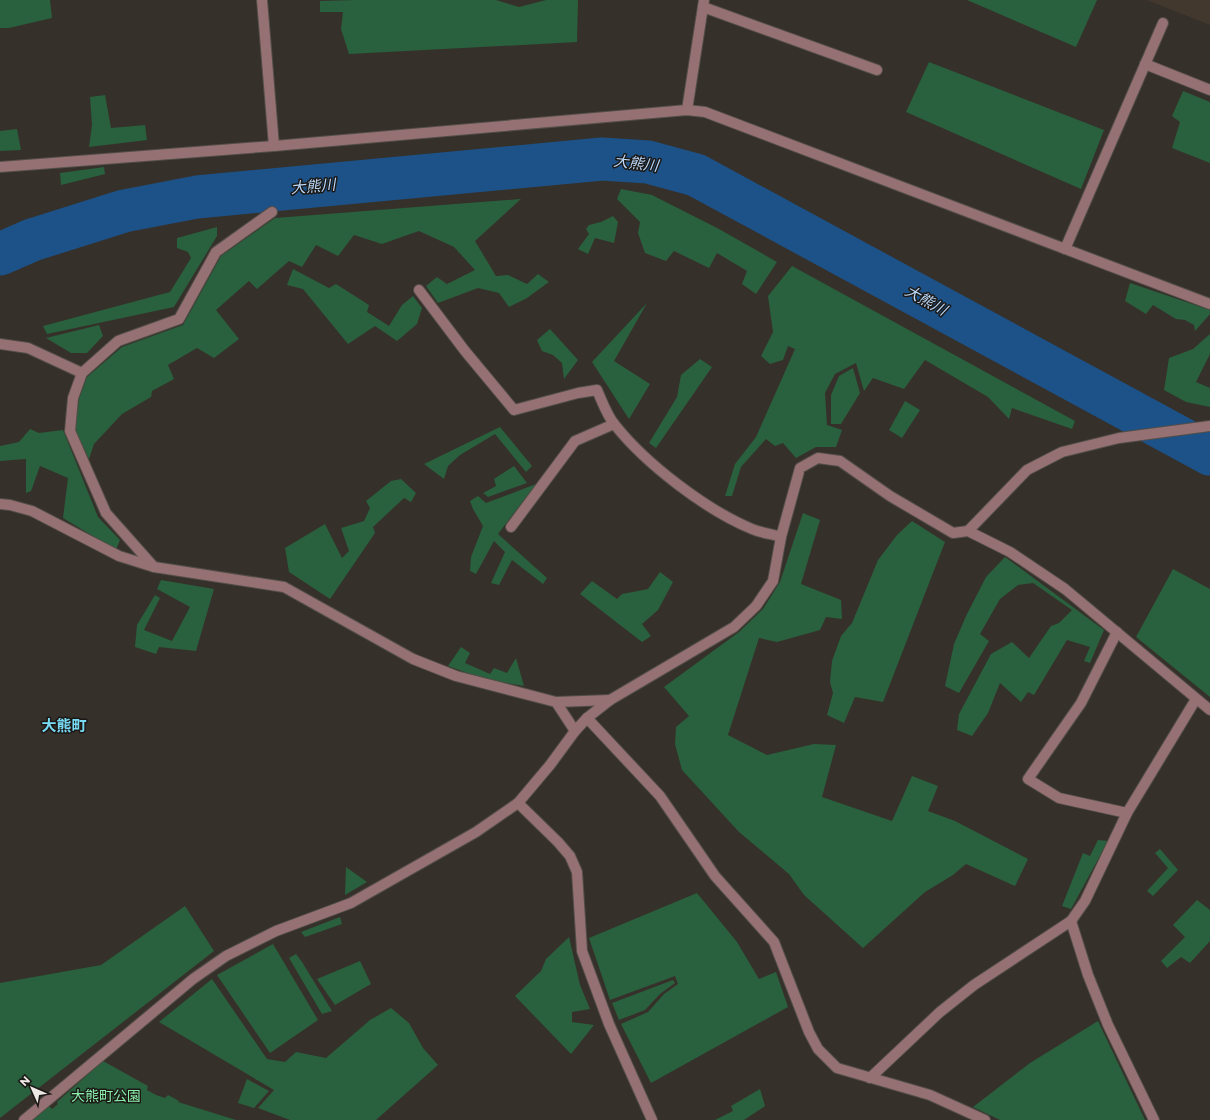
<svg xmlns="http://www.w3.org/2000/svg" width="1210" height="1120" viewBox="0 0 1210 1120" font-family="Montserrat,'Noto Sans JP',sans-serif">
	<style>
		.built { fill: #43382e }
		.green { fill: #29603d }
		.lines { fill: none; stroke-linecap: round; stroke-linejoin: round }
		.river { stroke: #1c5288; stroke-width: 43 }
		.minor-casing { stroke: #534e48; stroke-width: 12 }
		.minor { stroke: #967173; stroke-width: 10 }
		.labels { text-anchor: middle; dominant-baseline: central; stroke-width: 3; stroke-linejoin: round; paint-order: stroke }
		.park-label { font-size: 14px; fill: #8aefaa; stroke: #1b1816 }
		.water-label { font-size: 15px; font-style: italic; fill: #bbd8f8; stroke: #1b1816 }
		.neighbourhood-label { font-size: 15px; font-weight: bold; fill: #78dbf5; stroke: #1b1816 }
	</style>
	<rect width="100%" height="100%" fill="#36302a"/>
	<polygon class="built" points="1147,0 1210,0 1210,25"/>
	<g class="green">
		<polygon points="0,0 50,0 52,18 9,28 0,28"/>
		<polygon points="355,0 496,0 519,7 546,0 578,0 577,42 349,54 341,29 343,12 320,12 320,1"/>
		<polygon points="967,0 1097,0 1076,47"/>
		<polygon points="929,62 1104,130 1081,189 906,112"/>
		<polygon points="1183,91 1210,102 1210,163 1172,148 1180,122 1172,116"/>
		<polygon points="105,95 111,128 145,125 147,140 89,147 92,125 90,97"/>
		<polygon points="17,129 21,150 0,151 0,131"/>
		<polygon points="104,167 105,174 61,185 60,173"/>
		<polygon points="621,189 652,195 719,229 777,262 756,294 742,284 747,271 717,253 709,268 674,251 666,261 645,253 638,233 640,222 617,199"/>
		<polygon points="521,199 475,241 496,276 508,275 527,284 538,274 549,282 527,298 509,307 499,293 478,288 438,303 426,286 437,277 447,284 475,270 454,247 419,231 382,244 354,235 338,256 316,245 302,267 289,261 257,289 249,281 216,310 239,339 214,358 197,348 168,365 174,379 152,391 151,397 122,414 94,444 89,459 75,431 79,399 87,377 122,347 183,325 221,256 275,218"/>
		<polygon points="613,216 618,222 614,243 595,238 588,254 578,249 589,234 586,229 589,225 601,222"/>
		<polygon points="217,227 217,236 174,307 47,334 43,326 170,292 191,258 188,252 177,248 177,238"/>
		<polygon points="792,266 1075,421 1072,429 1012,408 1009,419 988,397 925,360 904,389 873,378 864,391 856,363 835,374 825,393 827,425 842,430 836,447 816,447 796,458 783,443 775,446 766,439 741,467 732,496 725,496 735,464 756,437 795,349 788,346 783,360 770,364 761,356 773,332 768,296"/>
		<polygon points="293,269 329,288 336,284 369,305 367,312 389,326 402,305 413,296 422,308 417,324 397,341 375,326 348,344 303,289 287,285"/>
		<polygon points="1130,283 1210,310 1210,314 1195,331 1194,325 1185,320 1176,319 1153,305 1146,314 1125,301"/>
		<polygon points="647,303 614,361 650,384 629,419 592,362"/>
		<polygon points="99,325 103,336 87,353 71,353 46,338"/>
		<polygon points="550,329 578,360 564,379 562,363 553,355 542,351 537,340"/>
		<polygon points="1210,334 1210,354 1196,382 1210,388 1210,407 1186,402 1164,390 1169,358 1193,349"/>
		<polygon points="700,359 712,367 656,448 649,443 677,397 681,375"/>
		<polygon points="853,368 860,393 841,424 831,424 831,395 839,376"/>
		<polygon points="905,401 920,410 902,438 889,430"/>
		<polygon points="500,427 532,466 526,472 495,434 460,455 448,466 444,479 424,464"/>
		<polygon points="30,429 39,433 63,430 98,517 120,540 116,550 63,518 68,478 40,466 31,491 26,493 26,459 0,461 0,446 19,442"/>
		<polygon points="514,466 527,483 488,497 483,493 496,486 494,479"/>
		<polygon points="401,479 416,493 411,502 404,498 373,527 375,533 330,599 289,572 285,548 325,524 342,558 349,551 341,528 364,521 370,508 366,501 391,481"/>
		<polygon points="536,484 498,534 547,578 543,584 512,560 499,585 491,583 505,552 494,541 476,574 470,571 471,557 483,526 473,509 470,501 478,496 486,503"/>
		<polygon points="803,513 820,520 801,584 841,600 842,619 826,617 820,630 777,642 759,638 728,735 767,755 814,744 836,745 822,797 892,821 912,776 938,786 928,811 955,821 1028,859 1015,886 966,864 953,875 925,892 863,948 804,895 789,874 739,832 682,770 675,744 676,727 689,716 664,687 739,632 763,609 780,582"/>
		<polygon points="912,521 945,542 883,702 855,697 844,723 827,715 833,693 830,682 832,661 841,636 852,623 878,560 897,535"/>
		<polygon points="1005,557 1104,630 1090,663 1084,661 1090,647 1067,640 1034,695 1028,692 1021,702 1000,683 988,713 972,736 957,730 959,714 991,654 1012,642 1029,658 1051,626 1059,623 1072,610 1033,583 1018,585 1000,599 980,634 989,641 959,693 945,686 954,644 966,616 986,577"/>
		<polygon points="1173,569 1210,589 1210,697 1136,637"/>
		<polygon points="660,572 673,582 658,610 642,624 651,636 642,642 580,594 592,581 617,599 622,594 648,589"/>
		<polygon points="161,580 214,589 196,651 159,647 156,654 135,647 137,625 155,595 160,598 144,630 172,641 190,607 157,589"/>
		<polygon points="461,647 470,653 465,663 490,674 494,668 507,673 516,658 524,686 484,679 448,666"/>
		<polygon points="1098,840 1108,841 1071,909 1062,906 1083,853 1090,856"/>
		<polygon points="1160,849 1178,870 1153,896 1147,891 1168,868 1155,853"/>
		<polygon points="346,867 367,882 345,895"/>
		<polygon points="697,893 737,942 759,979 776,972 788,1007 651,1083 621,1024 648,1012 664,994 678,984 675,976 610,1000 589,938"/>
		<polygon points="1197,900 1210,910 1210,941 1190,963 1181,957 1167,968 1161,961 1185,937 1173,925"/>
		<polygon points="185,906 214,951 0,1118 0,983 101,965"/>
		<polygon points="340,917 342,924 305,937 301,932"/>
		<polygon points="569,937 580,985 590,1009 572,1012 572,1022 594,1025 571,1054 515,996 541,971 546,959"/>
		<polygon points="273,944 318,1020 270,1053 217,975"/>
		<polygon points="296,954 302,962 332,1011 322,1014 289,958"/>
		<polygon points="360,961 371,984 335,1005 317,979"/>
		<polygon points="212,979 267,1059 285,1062 296,1052 326,1058 370,1020 391,1008 409,1023 423,1048 438,1065 376,1120 290,1120 258,1108 274,1090 159,1022"/>
		<polygon points="673,980 675,983 660,994 645,1010 619,1020 612,1003"/>
		<polygon points="1098,1021 1145,1120 1000,1120 973,1107 1030,1063"/>
		<polygon points="103,1061 148,1086 147,1090 156,1095 165,1098 168,1095 179,1101 178,1102 236,1120 32,1120 49,1106 52,1109 58,1104 57,1102"/>
		<polygon points="247,1079 269,1091 254,1108 238,1103"/>
		<polygon points="760,1089 765,1106 744,1120 715,1120 733,1111 731,1106"/>
	</g>
	<g class="lines">
		<polyline class="river" points="0,254 32,240 124,211 197,197 602,159 648,162 696,175 1210,454"/>
		<defs>
			<g id="minor">
				<polyline points="262,0 274,146"/>
				<polyline points="703,7 877,70"/>
				<polyline points="1145,64 1210,90"/>
				<polyline points="687,110 704,0"/>
				<polyline points="0,167 274,146 687,110 705,112 1210,304"/>
				<polyline points="1065,249 1163,23"/>
				<path d="M419 290 465 351 514 410 578 393 597 390C602 401 607 416 615 425 646 464 706 510 752 529 761 533 772 534 781 537"/>
				<polyline points="0,344 28,348 82,373"/>
				<polyline points="0,504 10,505 32,511 119,556 154,567 284,587 413,659 456,676 556,702 575,731"/>
				<polyline points="511,527 575,441 614,424"/>
				<polyline points="968,531 1027,470 1062,452 1119,438 1210,426"/>
				<polyline points="154,567 106,513 70,431 73,398 82,373 118,341 179,319 216,252 272,212"/>
				<polyline points="1117,632 1081,703 1028,779 1059,798 1127,813"/>
				<polyline points="556,702 610,700"/>
				<polyline points="587,718 660,796 715,876 774,942 809,1032 818,1049 837,1068 930,1095 985,1120"/>
				<polyline points="518,803 558,842 570,856 577,872 582,951 609,1024 652,1120"/>
				<polyline points="1071,921 1088,975 1108,1025 1154,1120"/>
				<polyline points="870,1078 940,1012 974,985 1071,921 1085,901 1127,813 1196,699"/>
				<polyline points="24,1120 193,979 226,956 276,931 351,903 476,832 518,803 550,765 575,731 587,718 610,700 734,627 756,606 773,581 781,537 800,468 818,458 840,461 890,496 953,533 968,531 1010,552 1065,589 1210,710"/>
			</g>
		</defs>
		<use href="#minor" class="minor-casing"/>
		<use href="#minor" class="minor"/>
	</g>
	<g class="labels">
		<g class="park-label">
			<text x="106" y="1096">大熊町公園</text>
		</g>
		<g class="water-label">
			<text transform="translate(636 163) rotate(7)">大熊川</text>
			<text transform="translate(313 186) rotate(-5)">大熊川</text>
			<text transform="translate(926 300) rotate(29)">大熊川</text>
		</g>
		<g class="neighbourhood-label">
			<text x="64" y="725">大熊町</text>
		</g>
	</g>
	<g transform="translate(32 1088) rotate(315)" stroke="#1b1816" stroke-width="3" paint-order="stroke">
	<path d="M0-3L7 15L0 10L-7 15Z" fill="#ede9e6"/>
	<text y="-6" font-size="11" font-weight="bold" text-anchor="middle" fill="#ede9e6">N</text>
	</g>
</svg>
